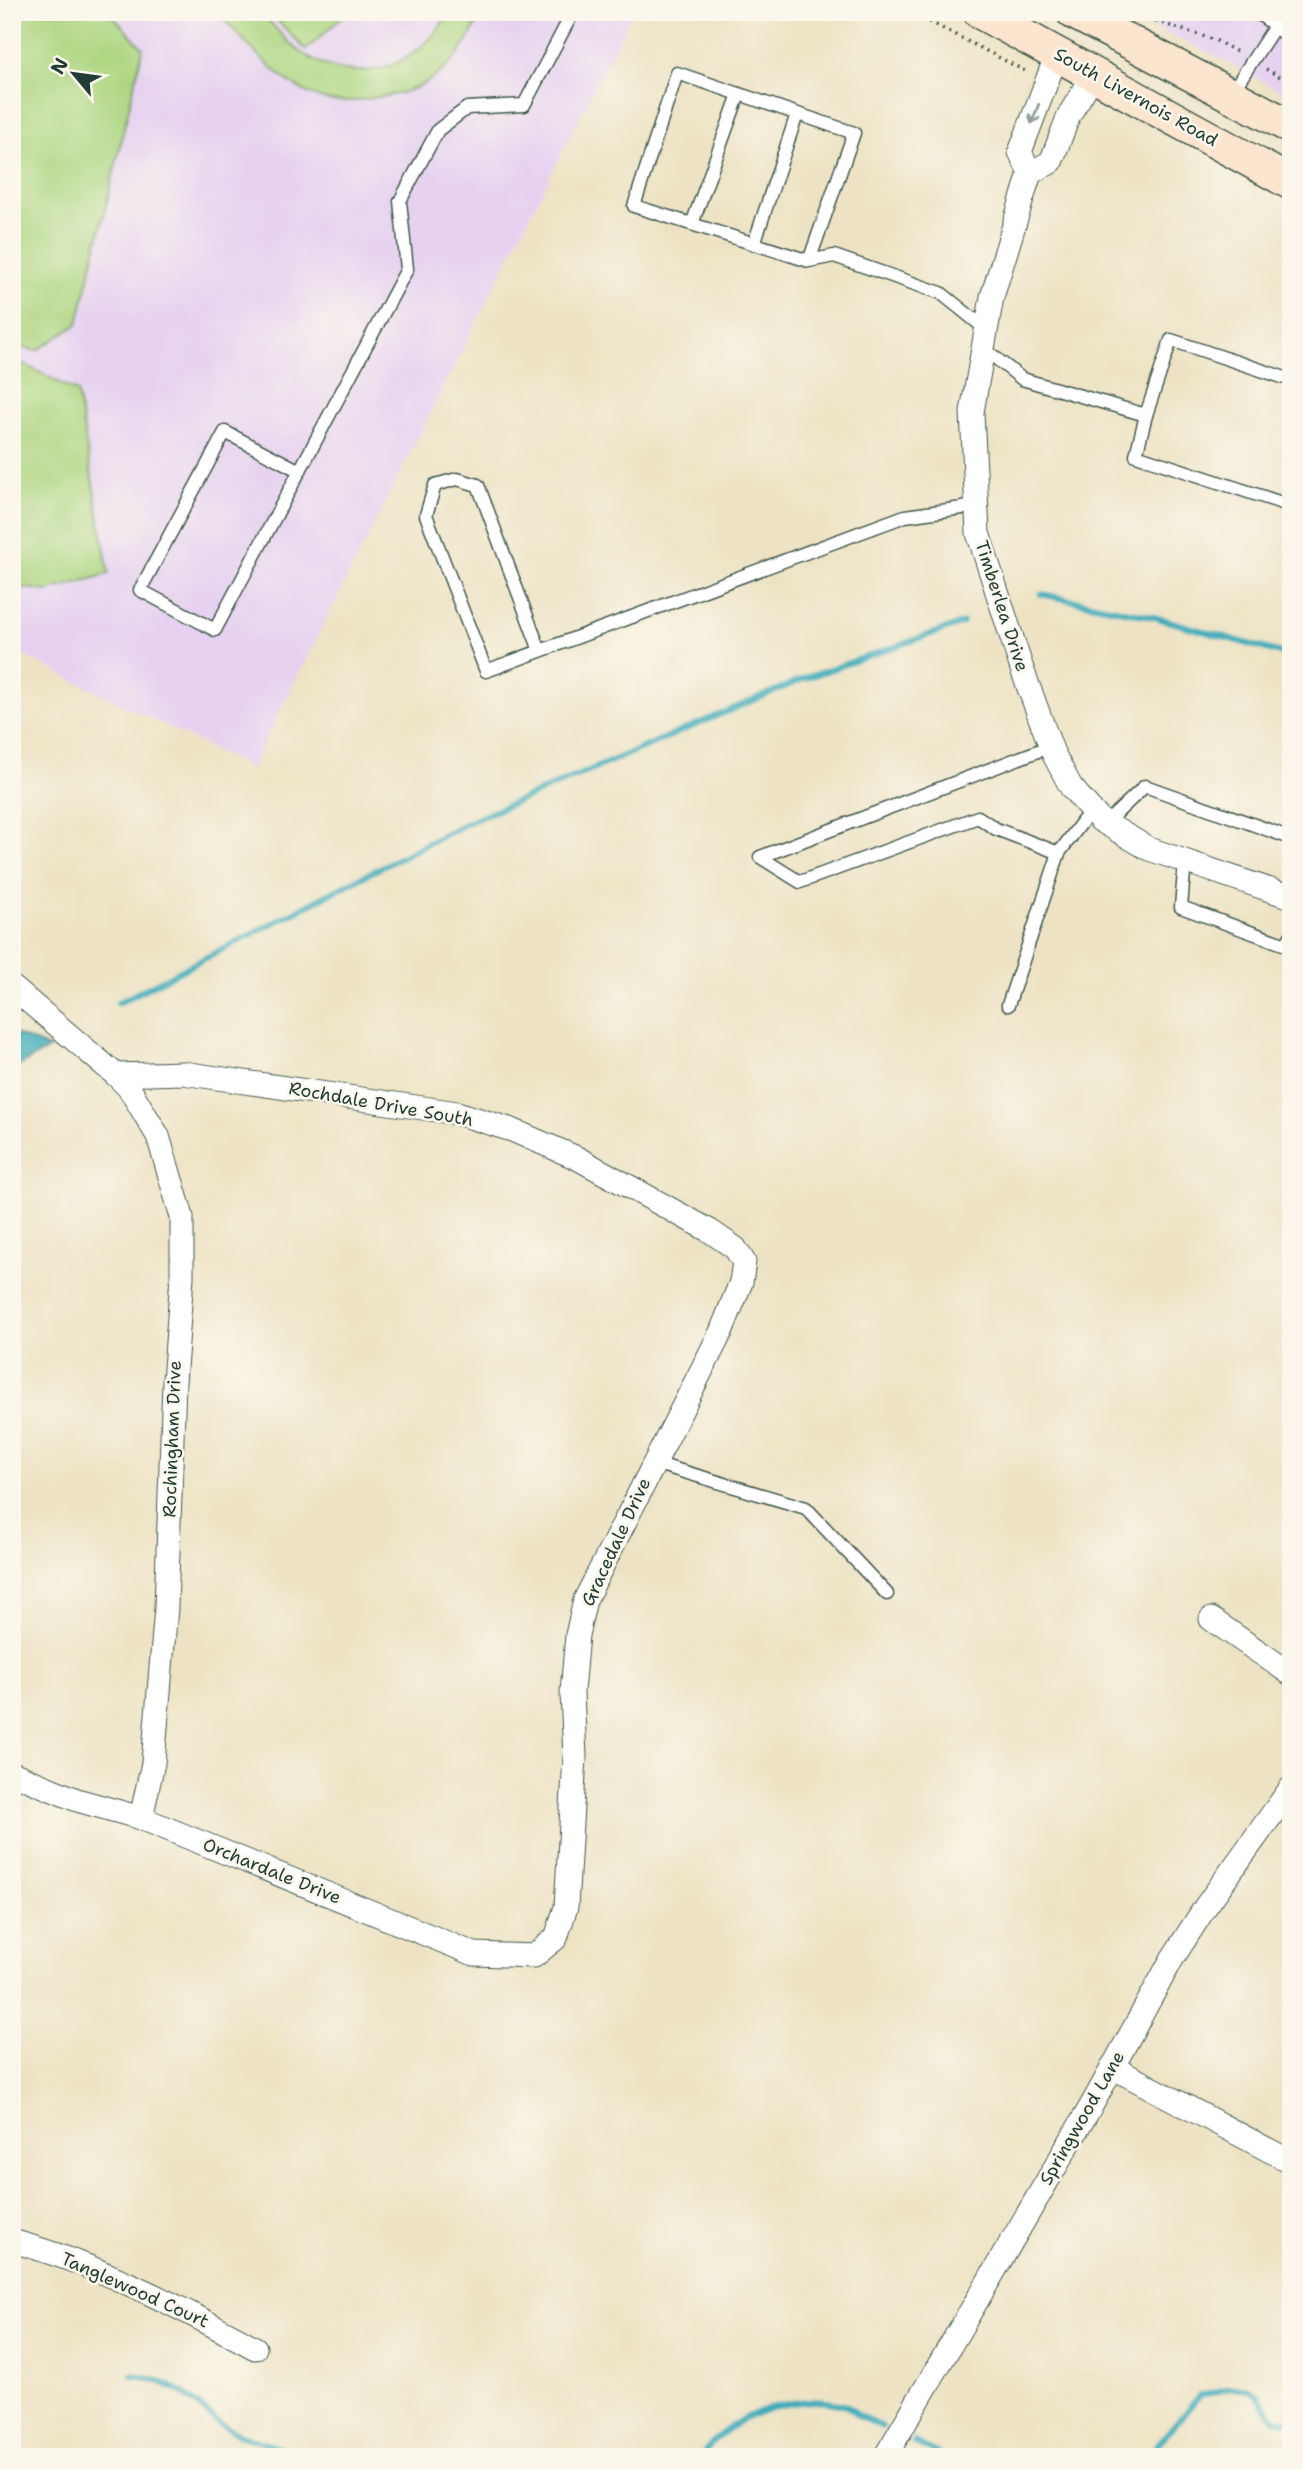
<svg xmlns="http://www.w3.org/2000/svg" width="1303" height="2469" viewBox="0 0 1303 2469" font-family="'Shantell Sans',sans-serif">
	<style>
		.built { fill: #e6d2f0 }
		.green { fill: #add681; stroke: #668a5a; stroke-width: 2 }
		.water { fill: #3cabba; stroke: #2e7477; stroke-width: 2 }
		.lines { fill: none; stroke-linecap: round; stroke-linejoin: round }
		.stream { stroke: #3cabba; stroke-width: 6 }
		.lane-casing { stroke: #3e564a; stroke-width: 15 }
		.street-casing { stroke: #3e564a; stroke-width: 25 }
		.secondary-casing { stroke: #3e564a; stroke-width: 36 }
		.path { stroke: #3e564a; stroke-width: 3.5; stroke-dasharray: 2 5; stroke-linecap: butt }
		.lane { stroke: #fff; stroke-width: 12 }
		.street { stroke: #fff; stroke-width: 23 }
		.secondary { stroke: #fbe5cf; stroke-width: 33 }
		.oneway { stroke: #8f9e9a }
		.labels { text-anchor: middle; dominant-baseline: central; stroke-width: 5; stroke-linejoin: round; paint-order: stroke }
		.street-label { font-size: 18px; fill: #1f3d34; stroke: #fbf7ec }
	</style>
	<rect width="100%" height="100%" fill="#fbf7ec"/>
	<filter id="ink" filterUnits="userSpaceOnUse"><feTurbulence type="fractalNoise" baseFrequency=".0143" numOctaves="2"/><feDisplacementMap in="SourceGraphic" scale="14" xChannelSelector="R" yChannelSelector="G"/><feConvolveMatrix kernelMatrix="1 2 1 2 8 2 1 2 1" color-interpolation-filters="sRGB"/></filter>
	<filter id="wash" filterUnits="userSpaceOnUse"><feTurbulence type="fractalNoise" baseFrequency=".00686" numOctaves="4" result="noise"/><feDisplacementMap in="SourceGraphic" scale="28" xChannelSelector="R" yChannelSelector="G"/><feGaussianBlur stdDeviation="1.57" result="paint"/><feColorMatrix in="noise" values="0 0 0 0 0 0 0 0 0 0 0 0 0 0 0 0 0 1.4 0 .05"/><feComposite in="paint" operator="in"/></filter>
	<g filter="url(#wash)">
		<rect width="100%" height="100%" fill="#ede3c4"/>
		<g class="built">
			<polygon points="12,12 633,12 251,768 12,650"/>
			<polygon points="1120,12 1291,12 1291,97 1220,58"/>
		</g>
		<g class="green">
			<polygon points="12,12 109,12 143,48 78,324 36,351 12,345"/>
			<path d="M217 12H261C274 26 288 44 303 54 358 89 419 68 449 12H480C472 42 449 71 420 86 406 93 389 96 373 98 356 101 337 104 320 98 278 84 247 42 217 12Z"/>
			<polygon points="269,12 347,12 306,50"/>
			<polygon points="22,363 77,392 109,574 47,591 12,586 12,365"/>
		</g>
		<polygon class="water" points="12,1033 50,1048 12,1070"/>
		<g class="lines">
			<g class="stream">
				<polyline points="1041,594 1154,617 1291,656"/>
				<polyline points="118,1003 467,823 803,679 963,623"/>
				<polyline points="132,2375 159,2381 182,2392 219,2423 240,2435 305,2457"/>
				<polyline points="914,2442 945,2457"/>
				<path d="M702 2457C706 2451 710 2444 715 2440 747 2409 804 2393 846 2406 852 2408 853 2411 858 2415 865 2420 875 2423 882 2427"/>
				<polyline points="1147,2457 1199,2396 1230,2388 1245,2388 1257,2395 1274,2419 1283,2421 1291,2418"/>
			</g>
		</g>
	</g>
	<g filter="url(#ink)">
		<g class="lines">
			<defs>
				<g id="lane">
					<polyline points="1282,12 1275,26 1291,41"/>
					<polyline points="1230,95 1275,26 1257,12"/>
					<polyline points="692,224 739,94"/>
					<polyline points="754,244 797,114"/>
					<polyline points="809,261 854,133 677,73 634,206 809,261 834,256 941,293 987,330"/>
					<polyline points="983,348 1022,379 1146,415 1136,455 1291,506"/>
					<polyline points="1146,415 1171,340 1291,380"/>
					<polyline points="300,471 225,432 140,590 215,630 407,269 400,201 438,130 467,108 524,105 573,12"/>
					<polyline points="540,651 478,485 457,479 435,485 426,515 486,671 905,516 977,506"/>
					<polyline points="1051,746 760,857 800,882 978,817 996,829 1059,853 1091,810"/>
					<polyline points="1106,823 1145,786 1291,838"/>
					<polyline points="1185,861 1181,907 1286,945 1291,936"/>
					<polyline points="1008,1005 1059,853"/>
					<polyline points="654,1463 806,1508 887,1594"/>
				</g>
				<g id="street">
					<polyline points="1057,54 1020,152 1030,173 992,297 972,412 978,533 1022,669 1053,753 1071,787 1100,820 1149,849 1291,897"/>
					<polyline points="1030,173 1051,162 1069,115 1094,74"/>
					<polyline points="12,987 116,1075 183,1073 457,1113 512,1130 577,1158 710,1231 735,1248 744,1262 741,1282 721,1332 585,1600 577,1635 572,1692 575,1757 566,1907 556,1938 534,1956 474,1954 141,1818 77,1800 12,1773"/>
					<polyline points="116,1075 129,1088 158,1136 182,1217 182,1277 174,1382 166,1608 153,1763 141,1818"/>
					<polyline points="1211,1619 1291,1674"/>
					<polyline points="1112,2067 1291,2162"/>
					<path d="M12 2241C97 2264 178 2306 255 2348"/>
					<polyline points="885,2457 1094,2101 1172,1959 1206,1906 1291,1788"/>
				</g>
				<g id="secondary">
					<polyline points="980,12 1291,183"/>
					<polyline points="1073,12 1291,127"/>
				</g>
			</defs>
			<use href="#lane" class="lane-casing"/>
			<use href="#street" class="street-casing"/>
			<use href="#secondary" class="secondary-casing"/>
			<g class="path">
				<polyline points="911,12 1027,72"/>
				<polyline points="1137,12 1155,21 1215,40 1239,53"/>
				<polyline points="1266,69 1291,83"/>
			</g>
			<use href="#lane" class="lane"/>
			<use href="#street" class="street"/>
			<use href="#secondary" class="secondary"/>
		</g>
		<defs><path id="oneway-shaft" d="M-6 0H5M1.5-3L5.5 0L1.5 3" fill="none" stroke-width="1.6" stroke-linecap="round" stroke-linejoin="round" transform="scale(1.75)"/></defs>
		<use class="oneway" href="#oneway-shaft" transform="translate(1035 114) rotate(111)"/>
	</g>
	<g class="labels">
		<g class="street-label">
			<text transform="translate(1136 97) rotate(29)">South Livernois Road</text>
			<text transform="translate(1002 606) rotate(72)">Timberlea Drive</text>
			<text transform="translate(381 1104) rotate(10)">Rochdale Drive South</text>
			<text transform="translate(172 1439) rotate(-88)">Rochingham Drive</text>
			<text transform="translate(616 1542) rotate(-65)">Gracedale Drive</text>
			<text transform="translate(272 1871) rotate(22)">Orchardale Drive</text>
			<text transform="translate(1082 2118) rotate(-60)">Springwood Lane</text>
			<text transform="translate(135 2290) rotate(24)">Tanglewood Court</text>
		</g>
	</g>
	<rect width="1303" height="2469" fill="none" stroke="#fbf7ec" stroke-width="42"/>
	<g transform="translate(74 74) rotate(299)" stroke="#fbf7ec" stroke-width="5" paint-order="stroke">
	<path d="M0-5L12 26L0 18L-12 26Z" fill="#1f3d34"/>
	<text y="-10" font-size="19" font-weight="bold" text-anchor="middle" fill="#1f3d34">N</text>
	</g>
</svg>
